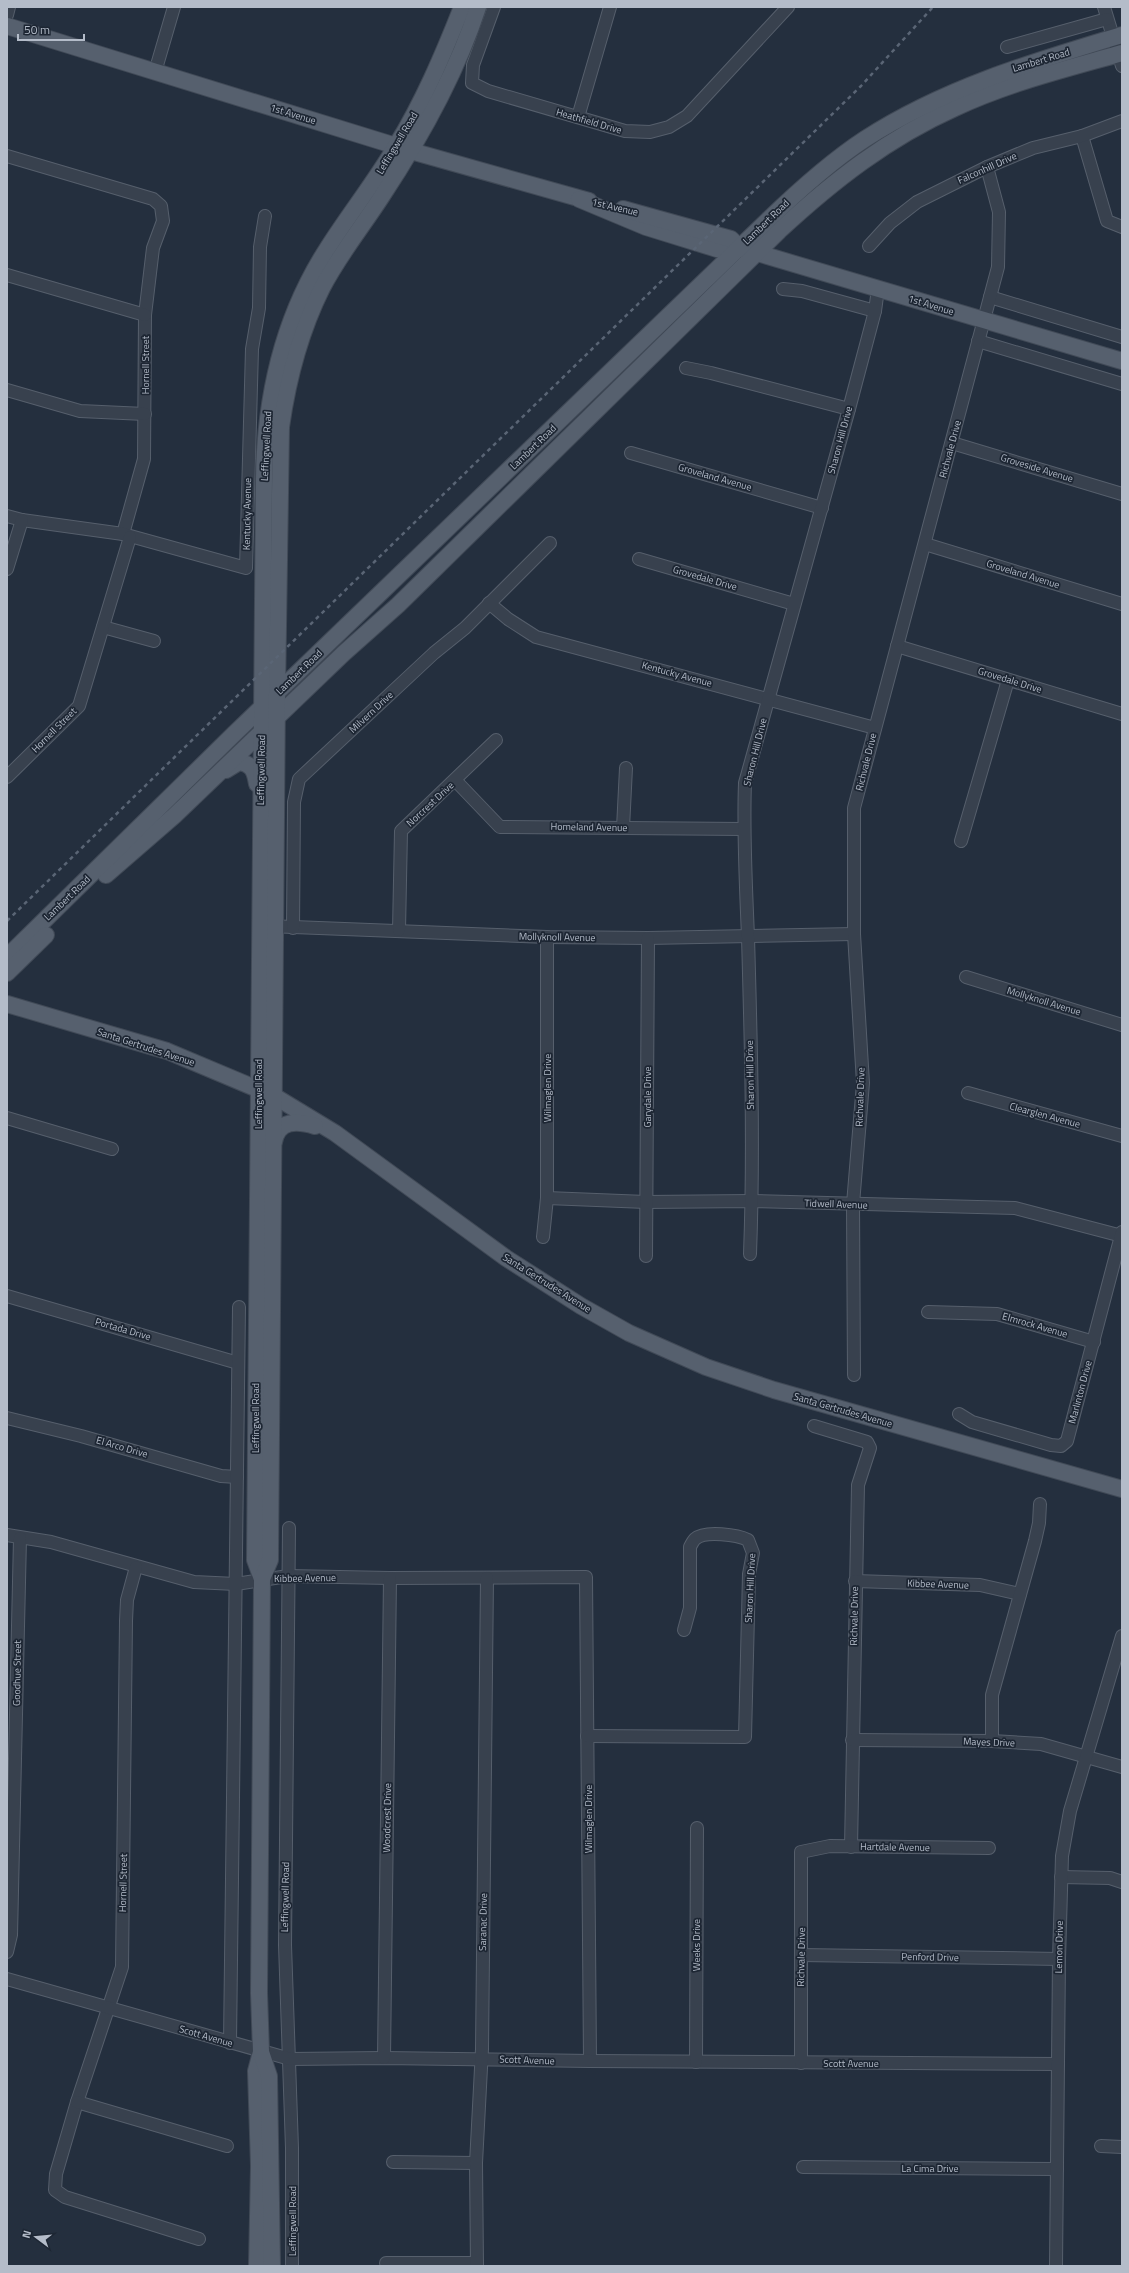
<svg xmlns="http://www.w3.org/2000/svg" width="1129" height="2273" viewBox="0 0 1129 2273" font-family="'Titillium Web',sans-serif">
	<style>
		.lines { fill: none; stroke-linecap: round; stroke-linejoin: round }
		.minor-casing { stroke: #565f6c; stroke-width: 14 }
		.major-casing { stroke: #414a57; stroke-width: 18 }
		.minor { stroke: #38414e; stroke-width: 12 }
		.major { stroke: #56606e; stroke-width: 16 }
		.rail { stroke: #5a6575; stroke-width: 2.5; stroke-dasharray: 4 4; stroke-linecap: butt }
		.labels { text-anchor: middle; dominant-baseline: central; stroke-width: 3.5; stroke-linejoin: round; paint-order: stroke }
		.street-label { font-size: 10px; fill: #b4bcc9; stroke: #1d2633 }
	</style>
	<rect width="100%" height="100%" fill="#242f3e"/>
	<g class="lines">
		<defs>
			<g id="minor">
				<polyline points="494,7 473,65 472,83 488,91 625,131 650,132 669,127 687,116 788,7"/>
				<polyline points="1104,7 1122,66"/>
				<polyline points="7,15 9,7"/>
				<polyline points="1007,47 1107,19"/>
				<polyline points="155,72 174,7"/>
				<polyline points="578,117 610,7"/>
				<polyline points="1082,136 1107,221 1122,227"/>
				<polyline points="7,156 153,199 161,206 163,221 153,248 145,315 144,459 123,534"/>
				<polyline points="869,246 890,223 917,202 987,167 1033,148 1082,136 1122,121"/>
				<polyline points="7,275 145,315"/>
				<polyline points="783,289 802,291 875,311"/>
				<polyline points="990,297 1122,337"/>
				<polyline points="978,341 1122,384"/>
				<polyline points="686,368 711,373 849,409"/>
				<polyline points="7,390 80,411 145,414"/>
				<polyline points="952,443 1122,494"/>
				<polyline points="631,453 822,508"/>
				<polyline points="7,516 22,520 123,534 246,568 252,349 259,308 260,247 265,216"/>
				<polyline points="925,544 1122,604"/>
				<polyline points="639,559 794,604"/>
				<polyline points="7,569 22,520"/>
				<polyline points="489,603 508,619 536,637 875,728"/>
				<polyline points="103,627 154,641"/>
				<polyline points="897,646 1122,714"/>
				<polyline points="7,777 79,706 130,537"/>
				<polyline points="455,780 500,827 743,829"/>
				<polyline points="623,828 626,768"/>
				<polyline points="961,841 1008,680"/>
				<polyline points="268,926 547,937 648,938 854,934"/>
				<polyline points="293,928 294,802 299,779 434,653 465,628 550,543"/>
				<polyline points="399,930 401,831 496,740"/>
				<polyline points="966,977 1122,1025"/>
				<polyline points="968,1093 1122,1136"/>
				<polyline points="7,1118 112,1149"/>
				<polyline points="547,1198 646,1202 752,1201 1015,1208 1122,1236"/>
				<polyline points="543,1237 547,1198 547,937"/>
				<path d="M750 1254C754 1149 751 1043 748 937 746 886 743 835 745 783L849 409 875 311 878 289"/>
				<polyline points="646,1256 648,938"/>
				<polyline points="7,1296 238,1363"/>
				<polyline points="928,1312 997,1314 1094,1342"/>
				<polyline points="854,1375 853,1204 863,1083 854,934 854,808 998,267 999,212 987,167"/>
				<polyline points="959,1414 972,1422 1051,1445 1061,1446 1067,1441 1122,1232"/>
				<polyline points="7,1418 81,1436 221,1476 237,1477"/>
				<polyline points="814,1426 867,1442 870,1448 858,1485 851,1847"/>
				<polyline points="289,1528 285,1945 292,2148 292,2266"/>
				<polyline points="7,1535 51,1542 194,1582 236,1584 288,1576 390,1578 586,1577 590,2061"/>
				<polyline points="136,1567 127,1600 126,1621 122,1967 77,2102 56,2174 55,2190 65,2197 199,2239"/>
				<polyline points="855,1581 980,1585 1020,1594"/>
				<path d="M587 1736 745 1737 749 1574 753 1553 748 1540C738 1535 705 1530 695 1539 693 1541 691 1545 690 1547V1608L684 1630"/>
				<polyline points="852,1740 992,1741 1041,1744 1122,1767"/>
				<polyline points="992,1741 992,1695 1035,1541 1039,1523 1040,1504"/>
				<polyline points="1061,1877 1110,1878 1122,1882"/>
				<polyline points="7,1952 11,1935 20,1538"/>
				<polyline points="801,1955 1059,1959"/>
				<polyline points="7,1979 290,2059 384,2058 590,2061 1058,2064"/>
				<polyline points="230,2043 239,1307"/>
				<polyline points="384,2058 390,1578"/>
				<polyline points="696,2062 697,1828"/>
				<polyline points="801,2063 801,1852 830,1846 989,1848"/>
				<polyline points="77,2102 227,2146"/>
				<polyline points="1101,2146 1122,2147"/>
				<polyline points="393,2162 476,2163"/>
				<polyline points="803,2167 1057,2169"/>
				<polyline points="386,2263 477,2263"/>
				<polyline points="477,2266 476,2163 482,2049 487,1578"/>
				<polyline points="1056,2266 1059,1959 1062,1856 1070,1811 1122,1636"/>
			</g>
			<g id="major">
				<polyline points="7,26 396,146"/>
				<polyline points="411,151 589,201"/>
				<polyline points="579,199 646,227 717,249 740,248 771,257 1122,361"/>
				<polyline points="623,209 731,239 740,248"/>
				<path d="M226 770 239 762C253 764 255 772 257 784"/>
				<path d="M106 875 174 816 344 653 398 605 779 231C833 181 888 138 955 108 1008 83 1066 69 1122 53"/>
				<path d="M7 957 234 734 768 220C798 191 830 162 865 139 944 88 1032 62 1122 35"/>
				<polyline points="7,973 46,935"/>
				<polyline points="7,1004 167,1051 274,1096 335,1133 506,1258 581,1306 629,1333 706,1367 774,1390 1122,1489"/>
				<path d="M274 1142C278 1119 298 1121 315 1126"/>
				<path d="M262 1579 255 1560 264 479C265 397 282 319 327 249 349 214 375 182 396 146 423 102 443 55 462 7"/>
				<polyline points="257,2266 259,2166 256,2071 261,2052"/>
				<path d="M272 2266 269 2076 261 2052 259 1993 262 1579 270 1560 277 694 281 427C288 378 300 332 322 288 339 255 362 227 382 196 421 137 456 75 478 7"/>
			</g>
		</defs>
		<use href="#minor" class="minor-casing"/>
		<use href="#major" class="major-casing"/>
		<use href="#minor" class="minor"/>
		<use href="#major" class="major"/>
		<polyline class="rail" points="7,921 861,86 933,7"/>
	</g>
	<g class="labels">
		<g class="street-label">
			<text transform="translate(1041 60) rotate(-17)">Lambert Road</text>
			<text transform="translate(293 114) rotate(17)">1st Avenue</text>
			<text transform="translate(589 121) rotate(16)">Heathfield Drive</text>
			<text transform="translate(397 143) rotate(-59)">Leffingwell Road</text>
			<text transform="translate(987 168) rotate(-24)">Falconhill Drive</text>
			<text transform="translate(615 207) rotate(13)">1st Avenue</text>
			<text transform="translate(766 222) rotate(-44)">Lambert Road</text>
			<text transform="translate(931 305) rotate(17)">1st Avenue</text>
			<text transform="translate(145 365) rotate(-90)">Hornell Street</text>
			<text transform="translate(840 440) rotate(-75)">Sharon Hill Drive</text>
			<text transform="translate(266 446) rotate(-87)">Leffingwell Road</text>
			<text transform="translate(533 447) rotate(-44)">Lambert Road</text>
			<text transform="translate(950 449) rotate(-75)">Richvale Drive</text>
			<text transform="translate(1037 468) rotate(17)">Groveside Avenue</text>
			<text transform="translate(715 477) rotate(16)">Groveland Avenue</text>
			<text transform="translate(247 514) rotate(-89)">Kentucky Avenue</text>
			<text transform="translate(1023 574) rotate(17)">Groveland Avenue</text>
			<text transform="translate(705 578) rotate(16)">Grovedale Drive</text>
			<text transform="translate(299 672) rotate(-44)">Lambert Road</text>
			<text transform="translate(677 674) rotate(15)">Kentucky Avenue</text>
			<text transform="translate(1010 680) rotate(17)">Grovedale Drive</text>
			<text transform="translate(371 712) rotate(-43)">Milvern Drive</text>
			<text transform="translate(54 730) rotate(-45)">Hornell Street</text>
			<text transform="translate(755 752) rotate(-76)">Sharon Hill Drive</text>
			<text transform="translate(866 762) rotate(-76)">Richvale Drive</text>
			<text transform="translate(261 770) rotate(-89)">Leffingwell Road</text>
			<text transform="translate(430 804) rotate(-43)">Norcrest Drive</text>
			<text transform="translate(589 827) rotate(1)">Homeland Avenue</text>
			<text transform="translate(67 898) rotate(-44)">Lambert Road</text>
			<text transform="translate(557 937) rotate(1)">Mollyknoll Avenue</text>
			<text transform="translate(1044 1001) rotate(17)">Mollyknoll Avenue</text>
			<text transform="translate(146 1047) rotate(18)">Santa Gertrudes Avenue</text>
			<text transform="translate(750 1075) rotate(-91)">Sharon Hill Drive</text>
			<text transform="translate(547 1088) rotate(-90)">Wilmaglen Drive</text>
			<text transform="translate(258 1094) rotate(-90)">Leffingwell Road</text>
			<text transform="translate(647 1097) rotate(-90)">Garydale Drive</text>
			<text transform="translate(860 1097) rotate(-88)">Richvale Drive</text>
			<text transform="translate(1045 1115) rotate(15)">Clearglen Avenue</text>
			<text transform="translate(836 1204) rotate(2)">Tidwell Avenue</text>
			<text transform="translate(547 1283) rotate(32)">Santa Gertrudes Avenue</text>
			<text transform="translate(1035 1325) rotate(16)">Elmrock Avenue</text>
			<text transform="translate(123 1329) rotate(16)">Portada Drive</text>
			<text transform="translate(1080 1392) rotate(-75)">Marlinton Drive</text>
			<text transform="translate(843 1410) rotate(16)">Santa Gertrudes Avenue</text>
			<text transform="translate(255 1418) rotate(-90)">Leffingwell Road</text>
			<text transform="translate(122 1447) rotate(16)">El Arco Drive</text>
			<text transform="translate(305 1578) rotate(-1)">Kibbee Avenue</text>
			<text transform="translate(938 1584) rotate(2)">Kibbee Avenue</text>
			<text transform="translate(750 1588) rotate(-87)">Sharon Hill Drive</text>
			<text transform="translate(854 1616) rotate(-89)">Richvale Drive</text>
			<text transform="translate(17 1673) rotate(-89)">Goodhue Street</text>
			<text transform="translate(989 1742) rotate(2)">Mayes Drive</text>
			<text transform="translate(387 1818) rotate(-89)">Woodcrest Drive</text>
			<text transform="translate(588 1819) rotate(-90)">Wilmaglen Drive</text>
			<text transform="translate(895 1847) rotate(1)">Hartdale Avenue</text>
			<text transform="translate(123 1883) rotate(-89)">Hornell Street</text>
			<text transform="translate(285 1897) rotate(-89)">Leffingwell Road</text>
			<text transform="translate(483 1922) rotate(-89)">Saranac Drive</text>
			<text transform="translate(696 1945) rotate(-90)">Weeks Drive</text>
			<text transform="translate(1059 1947) rotate(-89)">Lemon Drive</text>
			<text transform="translate(801 1957) rotate(-89)">Richvale Drive</text>
			<text transform="translate(930 1957) rotate(1)">Penford Drive</text>
			<text transform="translate(206 2036) rotate(16)">Scott Avenue</text>
			<text transform="translate(527 2060) rotate(2)">Scott Avenue</text>
			<text x="851" y="2063">Scott Avenue</text>
			<text x="930" y="2168">La Cima Drive</text>
			<text transform="translate(292 2221) rotate(-90)">Leffingwell Road</text>
		</g>
	</g>
	<rect width="1129" height="2273" fill="none" stroke="#b4bcc9" stroke-width="16"/>
	<g transform="translate(36 2237) rotate(286)" stroke="#1d2633" stroke-width="3" paint-order="stroke">
	<path d="M0-3L7 15L0 10L-7 15Z" fill="#b4bcc9"/>
	<text y="-6" font-size="11" font-weight="bold" text-anchor="middle" fill="#b4bcc9">N</text>
	</g>
	<path d="M18 34v6h66v-6" fill="none" stroke="#b4bcc9" stroke-width="2"/>
	<text x="24" y="34" font-size="12" fill="#b4bcc9" stroke="#1d2633" stroke-width="3" paint-order="stroke">50 m</text>
</svg>
